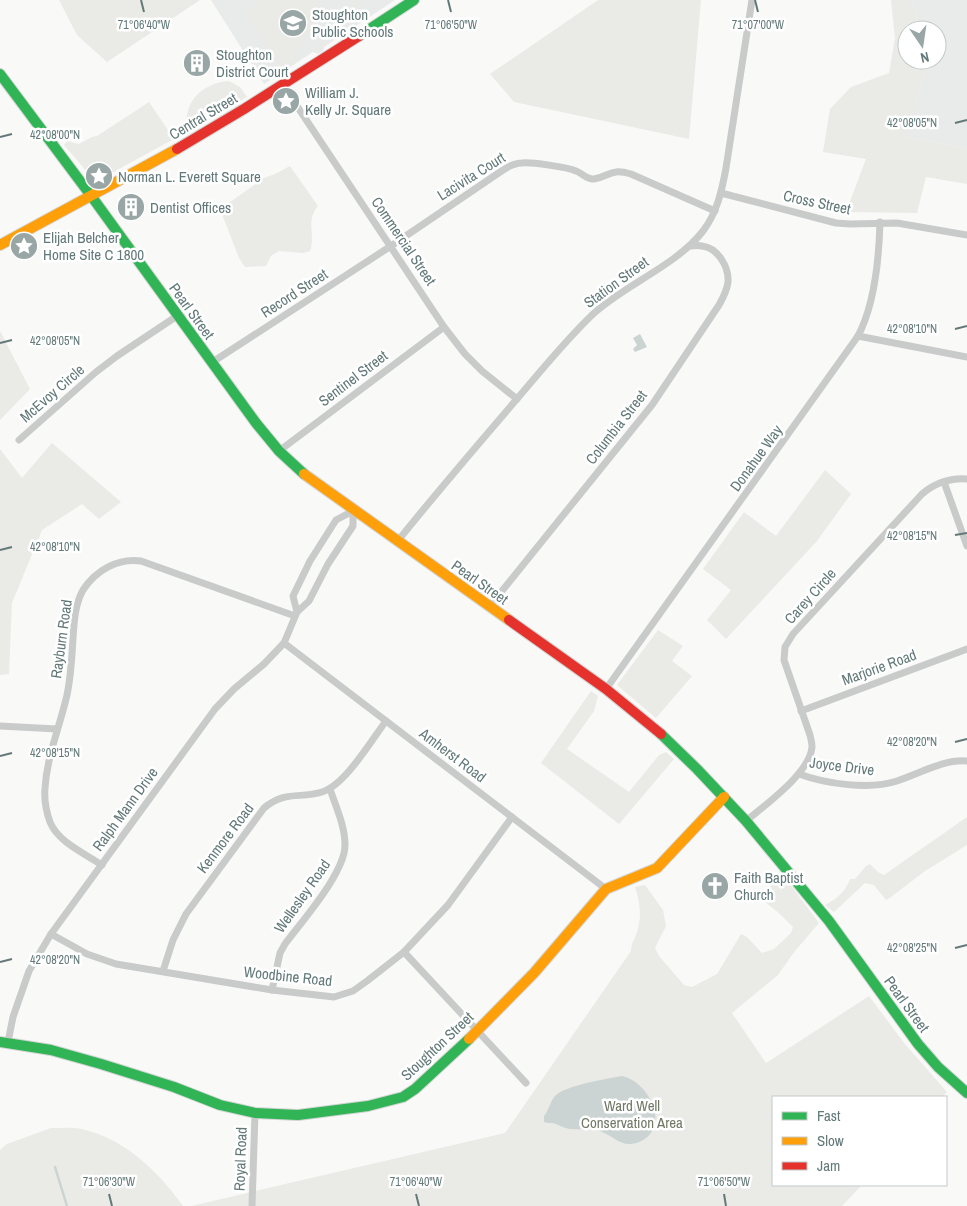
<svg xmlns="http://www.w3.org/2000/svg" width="967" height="1206" viewBox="0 0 967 1206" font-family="'Archivo Narrow',sans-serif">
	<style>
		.built { fill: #e9ebea }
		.green { fill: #eaeae6 }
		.water { fill: #cbd4d2 }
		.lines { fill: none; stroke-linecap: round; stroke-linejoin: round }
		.stream { stroke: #cbd4d2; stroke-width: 2.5 }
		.fast-casing { stroke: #d2d5d4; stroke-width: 12 }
		.slow-casing { stroke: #d2d5d4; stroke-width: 12 }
		.jam-casing { stroke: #d2d5d4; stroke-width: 12 }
		.street { stroke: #c9caca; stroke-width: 7 }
		.fast { stroke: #30b455; stroke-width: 10 }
		.slow { stroke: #ff9f0a; stroke-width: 10 }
		.jam { stroke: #e5322d; stroke-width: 10 }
		.ticks { fill: none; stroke: #637979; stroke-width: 2 }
		.labels { text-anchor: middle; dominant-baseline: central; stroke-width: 5; stroke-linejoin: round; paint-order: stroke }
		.poi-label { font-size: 15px; fill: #637979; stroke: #fff; text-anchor: start }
		.street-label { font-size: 15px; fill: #637979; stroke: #fff }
		.park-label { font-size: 15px; fill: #727866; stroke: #fff }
		.ticks-label { font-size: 12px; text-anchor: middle; fill: #637979; stroke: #fff; stroke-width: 5; stroke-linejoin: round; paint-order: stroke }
	</style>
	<rect width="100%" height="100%" fill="#f9f9f8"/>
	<g class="built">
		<polygon points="211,0 395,0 324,47 323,51 318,54 313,52 264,84"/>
		<polygon points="912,0 967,0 967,148 905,137 928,62 928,60 937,60 937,30 920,30"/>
	</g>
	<g class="green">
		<polygon points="59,0 200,0 107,62 77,35"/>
		<polygon points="263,0 318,0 323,8 305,38 288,71 285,74 244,12"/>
		<path d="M356 0H368C348 13 328 20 326 45L315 52V46L320 42 335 18Z"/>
		<polygon points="598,0 701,0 689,139 514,102 490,74"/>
		<polygon points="891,0 912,0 920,30 907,30 907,60 928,60 928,62 905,137 967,148 967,184 926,177 917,213 846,212 866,159 823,152 830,109 851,87 889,73 895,38"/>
		<path d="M229 81 240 87 247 97 188 132C181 104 201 83 229 81Z"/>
		<polygon points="149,102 174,139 106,176 96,178 89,174 64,145 67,141 79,144 92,137 97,136"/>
		<path d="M290 166 318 206C305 222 316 234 310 251L303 253 279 251 271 256 266 266 245 267 239 258 220 209 264 178 275 174Z"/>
		<polygon points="0,331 30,389 0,420"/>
		<polygon points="52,443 121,502 99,519 82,504 42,530 12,603 9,674 0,675 0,449 22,478"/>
		<polygon points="825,470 851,494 817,541 726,639 707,620 731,590 703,569 744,512 776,536"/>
		<polygon points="658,630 683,646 672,661 692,676 656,718 617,685"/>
		<polygon points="591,691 598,696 594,711 567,749 629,792 659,755 666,752 674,759 619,824 541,763"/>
		<path d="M967 817V845L925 871 891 897 886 900 874 885 865 883 834 912 825 905C838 898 845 892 850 879H855L866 866 870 864 878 872 884 875Z"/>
		<path d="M778 877H782L787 880 819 923 795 951 778 975 732 1013 766 1063 869 996 905 1044 947 1092 942 1097H773V1185H862L842 1206H191L505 1133 631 951C631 943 635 939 637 932 642 917 640 901 635 887L645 885 663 910 666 926 655 948 659 956 684 985 692 987 717 974 741 934 747 937 762 953 774 949 791 933 793 927 780 914 760 898Z"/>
		<path d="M51 1128C61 1128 73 1127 82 1129 125 1139 158 1171 183 1206H0V1150L7 1144Z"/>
	</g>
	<g class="water">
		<polygon points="640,334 647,347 635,352 633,349 637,345 633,338"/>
		<path d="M622 1076C650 1082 672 1129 639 1142 622 1149 614 1136 600 1131 590 1128 580 1130 570 1129 563 1128 558 1124 552 1123 549 1123 547 1123 544 1122V1116C549 1110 550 1102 555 1096 566 1085 607 1079 622 1076Z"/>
	</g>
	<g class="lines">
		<polyline class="stream" points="55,1167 67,1206"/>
		<defs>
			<g id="fast">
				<polyline points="359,36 414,0"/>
				<polyline points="0,74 92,197 256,423 279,451 304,474"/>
				<polyline points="661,734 697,769 746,821 829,921 918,1044 938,1067 967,1093"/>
				<polyline points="0,1042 51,1050 101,1064 174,1087 220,1105 255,1113 298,1115 368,1106 403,1097 415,1089 469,1039"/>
			</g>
			<g id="slow">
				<polyline points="0,245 177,149"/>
				<polyline points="304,474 509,620"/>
				<polyline points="469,1039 534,973 606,889 657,868 724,797"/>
			</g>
			<g id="jam">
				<polyline points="177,149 244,109 359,36"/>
				<polyline points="509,620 606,689 661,734"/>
			</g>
		</defs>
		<use href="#fast" class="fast-casing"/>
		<use href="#slow" class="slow-casing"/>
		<use href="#jam" class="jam-casing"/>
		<g class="street">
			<polyline points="283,85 444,327 465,354 482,371 517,399"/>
			<polyline points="721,193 836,223 850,224 897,223 967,235"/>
			<polyline points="858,336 967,357"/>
			<path d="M211 363 391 246 503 170C509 166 515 163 522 163 531 162 567 167 576 171 582 173 587 180 594 179 611 176 610 168 631 174L715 211"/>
			<polyline points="19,440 96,372 117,356 177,316"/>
			<polyline points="279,451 444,327"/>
			<polyline points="944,482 967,546"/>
			<path d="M397 542C436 493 476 447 516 400 541 371 564 342 592 315 624 285 676 266 703 231 717 213 722 190 726 168L752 0"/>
			<path d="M489 607 652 405 719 305C723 298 727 290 728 282 729 267 718 248 702 246 698 245 693 246 690 246"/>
			<polyline points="297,612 293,596 310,561 336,520 353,511"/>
			<polyline points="284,643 606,889"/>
			<path d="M606 689 858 336C875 304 879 258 880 222"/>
			<polyline points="801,711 967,649"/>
			<polyline points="0,726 57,729"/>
			<path d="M799 774C826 784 870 790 897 781 919 774 943 759 967 761"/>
			<path d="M746 821C765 805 810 773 812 747 812 743 811 739 810 735L784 660 785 647 793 634 922 494C935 483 951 478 967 479"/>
			<path d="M102 865C84 853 58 842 50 822 46 811 44 799 45 788 47 756 60 726 67 695 71 676 72 657 73 638 74 622 75 604 83 590 96 570 118 558 141 561L295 616"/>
			<polyline points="51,934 87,954 116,964 272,990 334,997 353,991 367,981 404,952 448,905 512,817"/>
			<polyline points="404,952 526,1083"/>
			<path d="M163 971 173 940 186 914 264 808C286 790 300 799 322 792 345 785 371 741 386 721"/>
			<path d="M272 990 280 953 285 944C302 921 345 873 345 845 345 826 336 807 330 789"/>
			<polyline points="8,1042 13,1017 29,971 51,934 215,709 234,689 264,664 284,643 297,612 309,601 328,564 353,526 353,511"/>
			<polyline points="252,1206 255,1113"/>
		</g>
		<use href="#fast" class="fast"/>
		<use href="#slow" class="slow"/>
		<use href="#jam" class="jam"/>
	</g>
	<path class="ticks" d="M141 0 144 12M448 0 451 12M755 0 758 12M955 123 967 120M0 137 12 134M955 329 967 326M0 343 12 340M955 535 967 533M0 550 12 547M955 742 967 739M0 756 12 753M955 948 967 945M0 962 12 959M109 1194 112 1206M416 1194 419 1206M724 1194 726 1206"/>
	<defs>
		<symbol id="school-disc" viewBox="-11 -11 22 22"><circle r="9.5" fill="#98a6a5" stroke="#fff"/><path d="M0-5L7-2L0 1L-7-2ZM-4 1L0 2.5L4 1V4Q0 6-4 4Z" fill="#fff"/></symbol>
		<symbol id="building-disc" viewBox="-11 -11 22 22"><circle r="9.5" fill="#98a6a5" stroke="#fff"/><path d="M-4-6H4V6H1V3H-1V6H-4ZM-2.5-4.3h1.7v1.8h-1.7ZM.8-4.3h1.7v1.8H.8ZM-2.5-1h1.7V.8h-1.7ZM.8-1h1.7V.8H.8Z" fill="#fff"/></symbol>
		<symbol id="sight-disc" viewBox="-11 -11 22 22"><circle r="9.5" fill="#98a6a5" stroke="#fff"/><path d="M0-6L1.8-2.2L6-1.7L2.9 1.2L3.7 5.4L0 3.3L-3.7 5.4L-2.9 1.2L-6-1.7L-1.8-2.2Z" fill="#fff"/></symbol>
		<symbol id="church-disc" viewBox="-11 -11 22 22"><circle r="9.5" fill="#98a6a5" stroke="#fff"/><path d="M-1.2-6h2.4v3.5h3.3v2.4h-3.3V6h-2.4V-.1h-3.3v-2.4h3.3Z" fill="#fff"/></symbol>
	</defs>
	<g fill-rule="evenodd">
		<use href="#school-disc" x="277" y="7" width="32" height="32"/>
		<use href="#building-disc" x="181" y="47" width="32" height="32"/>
		<use href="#sight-disc" x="270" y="85" width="32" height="32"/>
		<use href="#sight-disc" x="83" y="160" width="32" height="32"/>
		<use href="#building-disc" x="115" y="191" width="32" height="32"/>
		<use href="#sight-disc" x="8" y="230" width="32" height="32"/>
		<use href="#church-disc" x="699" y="870" width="32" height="32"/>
	</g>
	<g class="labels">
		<g class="poi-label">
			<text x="312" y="14">Stoughton<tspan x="312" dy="17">Public Schools</tspan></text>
			<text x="216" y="54">Stoughton<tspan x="216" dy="17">District Court</tspan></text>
			<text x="305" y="92">William J.<tspan x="305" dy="17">Kelly Jr. Square</tspan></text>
			<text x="118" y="176">Norman L. Everett Square</text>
			<text x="150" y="207">Dentist Offices</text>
			<text x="43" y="237">Elijah Belcher<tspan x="43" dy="17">Home Site C 1800</tspan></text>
			<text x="734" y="877">Faith Baptist<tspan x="734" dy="17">Church</tspan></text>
		</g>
		<g class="street-label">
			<text transform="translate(203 116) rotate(-31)">Central Street</text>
			<text transform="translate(471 176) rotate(-32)">Lacivita Court</text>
			<text transform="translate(817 202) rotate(12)">Cross Street</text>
			<text transform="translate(404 241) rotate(56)">Commercial Street</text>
			<text transform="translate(616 282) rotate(-36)">Station Street</text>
			<text transform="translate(294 293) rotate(-33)">Record Street</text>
			<text transform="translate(192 311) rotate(54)">Pearl Street</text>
			<text transform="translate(353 378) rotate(-37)">Sentinel Street</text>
			<text transform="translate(52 393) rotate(-41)">McEvoy Circle</text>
			<text transform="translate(616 427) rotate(-52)">Columbia Street</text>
			<text transform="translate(756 458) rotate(-54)">Donahue Way</text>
			<text transform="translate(480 582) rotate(35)">Pearl Street</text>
			<text transform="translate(810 596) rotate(-48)">Carey Circle</text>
			<text transform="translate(61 639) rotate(-82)">Rayburn Road</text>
			<text transform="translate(879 667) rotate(-20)">Marjorie Road</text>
			<text transform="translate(453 755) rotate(37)">Amherst Road</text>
			<text transform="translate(842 766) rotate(7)">Joyce Drive</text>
			<text transform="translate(125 809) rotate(-54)">Ralph Mann Drive</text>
			<text transform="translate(225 838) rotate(-53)">Kenmore Road</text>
			<text transform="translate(302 896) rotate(-55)">Wellesley Road</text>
			<text transform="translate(288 976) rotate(6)">Woodbine Road</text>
			<text transform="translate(907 1004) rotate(54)">Pearl Street</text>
			<text transform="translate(437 1046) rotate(-43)">Stoughton Street</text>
			<text transform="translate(240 1159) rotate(-88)">Royal Road</text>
		</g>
		<g class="park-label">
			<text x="632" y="1105">Ward Well<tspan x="632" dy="17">Conservation Area</tspan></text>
		</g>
	</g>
	<g class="ticks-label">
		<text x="144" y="29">71°06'40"W</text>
		<text x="451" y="29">71°06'50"W</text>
		<text x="758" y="29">71°07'00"W</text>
		<text x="912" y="127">42°08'05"N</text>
		<text x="55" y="139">42°08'00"N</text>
		<text x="912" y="333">42°08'10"N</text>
		<text x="55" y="345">42°08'05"N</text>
		<text x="912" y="540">42°08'15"N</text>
		<text x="55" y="551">42°08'10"N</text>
		<text x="912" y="746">42°08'20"N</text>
		<text x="55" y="757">42°08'15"N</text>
		<text x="912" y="952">42°08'25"N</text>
		<text x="55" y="964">42°08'20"N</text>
		<text x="109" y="1186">71°06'30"W</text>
		<text x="416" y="1186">71°06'40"W</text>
		<text x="724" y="1186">71°06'50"W</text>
	</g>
	<rect x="772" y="1096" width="175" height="90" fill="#ffffff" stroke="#c1c9c9"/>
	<rect x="782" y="1112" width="25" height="8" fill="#30b455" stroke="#c1c9c9"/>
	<text x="817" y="1121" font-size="15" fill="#637979">Fast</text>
	<rect x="782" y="1137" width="25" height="8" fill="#ff9f0a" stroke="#c1c9c9"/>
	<text x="817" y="1146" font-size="15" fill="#637979">Slow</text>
	<rect x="782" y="1162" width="25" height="8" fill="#e5322d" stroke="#c1c9c9"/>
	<text x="817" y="1171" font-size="15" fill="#637979">Jam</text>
	<g transform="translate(922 45) rotate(167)"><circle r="24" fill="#ffffff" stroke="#c1c9c9"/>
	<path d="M0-4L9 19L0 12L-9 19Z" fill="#98a6a5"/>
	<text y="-8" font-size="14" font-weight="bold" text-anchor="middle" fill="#637979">N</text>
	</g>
</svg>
